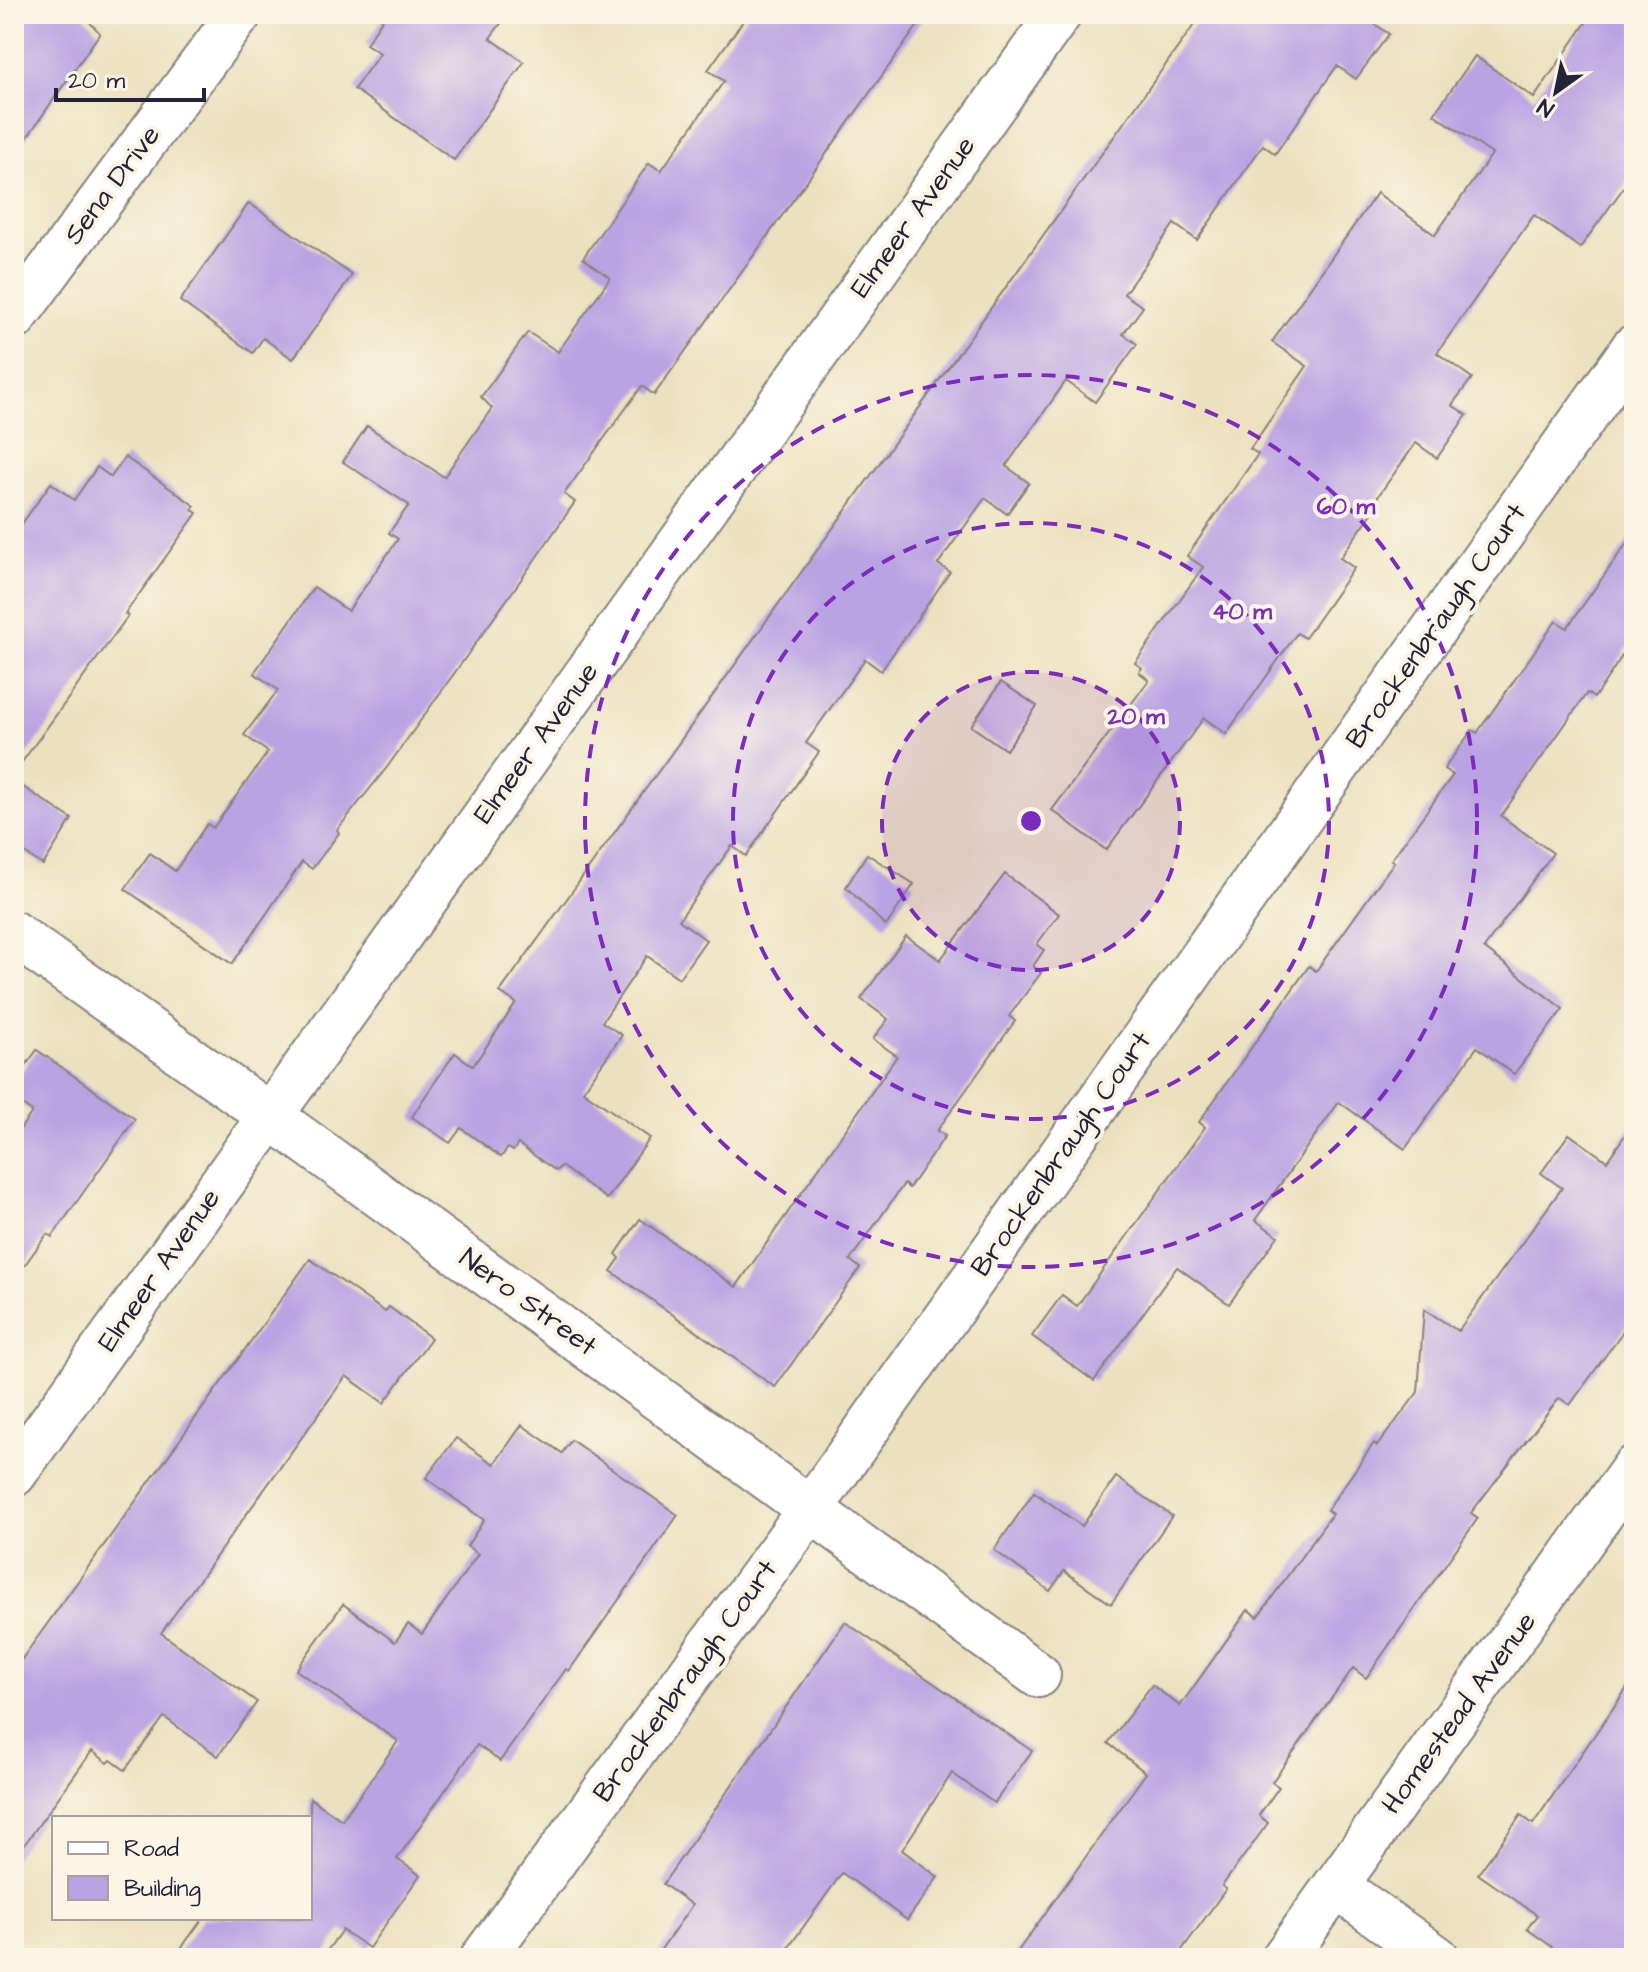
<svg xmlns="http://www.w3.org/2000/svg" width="1648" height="1972" viewBox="0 0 1648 1972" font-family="'Architects Daughter',sans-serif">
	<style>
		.building { fill: #baa3e3 }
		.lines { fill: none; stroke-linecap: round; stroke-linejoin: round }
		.minor-casing { stroke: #87827d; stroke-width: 48 }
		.minor { stroke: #fff; stroke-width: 44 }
		.ring { fill: none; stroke: #7b2cbf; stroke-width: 4; stroke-dasharray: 14 10 }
		.labels { text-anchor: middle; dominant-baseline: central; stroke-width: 8; stroke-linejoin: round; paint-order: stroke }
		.street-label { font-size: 28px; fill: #22223b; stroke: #fcf5e5 }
		.centre { fill: #7b2cbf; stroke: #fcf5e5; stroke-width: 4 }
		.ring-label { font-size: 24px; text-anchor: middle; font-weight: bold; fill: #7b2cbf; stroke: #fcf5e5; stroke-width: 8; stroke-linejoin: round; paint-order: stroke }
	</style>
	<rect width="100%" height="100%" fill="#fcf5e5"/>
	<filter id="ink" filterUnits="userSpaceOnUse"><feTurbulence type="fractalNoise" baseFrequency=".0125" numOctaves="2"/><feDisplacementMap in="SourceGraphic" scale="16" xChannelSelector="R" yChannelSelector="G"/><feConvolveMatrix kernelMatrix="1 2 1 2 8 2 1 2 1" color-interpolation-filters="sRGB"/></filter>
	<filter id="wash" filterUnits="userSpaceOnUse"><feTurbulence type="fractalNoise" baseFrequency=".006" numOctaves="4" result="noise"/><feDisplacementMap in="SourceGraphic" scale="32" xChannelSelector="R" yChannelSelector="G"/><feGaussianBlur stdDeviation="1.8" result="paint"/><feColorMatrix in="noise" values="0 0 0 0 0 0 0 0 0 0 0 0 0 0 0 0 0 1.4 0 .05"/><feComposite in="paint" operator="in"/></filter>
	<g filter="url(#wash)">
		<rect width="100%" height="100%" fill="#ece1bf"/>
		<g id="blocks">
			<g class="building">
				<polygon points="14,14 82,14 100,33 14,156"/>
				<polygon points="386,14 508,14 490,38 524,62 454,160 354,89 380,53 366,44"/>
				<polygon points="748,14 926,14 654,395 642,386 564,494 575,502 513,591 388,766 337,830 339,833 312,869 302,862 232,964 125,889 150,853 175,871 207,824 213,828 268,752 244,735 278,690 254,673 314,587 348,611 398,539 389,533 409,505 343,462 367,426 444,477 492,408 481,397 528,332 558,352 610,278 583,258 649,163 661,171 724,81 708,70"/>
				<polygon points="1202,14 1360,14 1389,34 1356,79 1337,66 1275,154 1263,145 1197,240 1174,224 1124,294 1143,307 1123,334 1137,344 1095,402 1066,381 1006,466 1029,483 1007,514 985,498 938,564 950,572 881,671 865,659 806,743 819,752 746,856 732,846 679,920 706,940 679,978 647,956 602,1022 622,1035 583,1091 650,1138 607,1199 561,1166 556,1171 518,1144 513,1151 508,1148 501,1157 461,1128 450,1143 412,1117 422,1101 455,1053 473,1066 516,1003 500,992"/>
				<polygon points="1592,14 1634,14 1634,173 1580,248 1534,215 1437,353 1472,378 1452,405 1467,415 1437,458 1416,443 1371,506 1375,509 1340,558 1354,568 1305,638 1297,633 1226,734 1204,718 1106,850 1052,810 1149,680 1139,672 1142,668 1135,663 1203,567 1187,556 1258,454 1250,449 1307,366 1272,342 1377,193 1435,235 1492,154 1434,114 1475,56 1534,98"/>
				<polygon points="249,203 352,275 293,359 263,338 253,353 180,301"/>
				<polygon points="125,457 195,506 192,510 197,513 125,614 128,616 14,773 14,535 51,483 74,500 97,467 111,477"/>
				<polygon points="1634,533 1634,638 1594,698 1587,693 1501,816 1553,853 1484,948 1563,1009 1514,1074 1477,1047 1405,1149 1339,1102 1255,1220 1278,1236 1229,1304 1177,1267 1094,1381 1032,1336 1062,1295 1077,1306 1205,1127 1199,1122 1309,966 1316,971 1394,862 1391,860 1453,775 1444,769 1472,730 1477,733 1556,621 1567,628"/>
				<polygon points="1001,682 1037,706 1006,750 971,726"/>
				<polygon points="14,781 72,819 43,865 14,846"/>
				<polygon points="867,854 914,884 886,926 846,887"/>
				<polygon points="1005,874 1059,914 1037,944 1044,950 1033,966 1041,973 1009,1016 1015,1021 937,1131 945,1136 909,1188 904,1184 850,1260 860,1268 775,1387 611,1271 620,1258 616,1254 640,1219 736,1287 897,1056 873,1039 888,1019 861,999 906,936 940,960"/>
				<polygon points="37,1050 135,1119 52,1237 47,1234 14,1280 14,1138 32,1112 14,1099 14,1082"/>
				<polygon points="1634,1122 1634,1316 1570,1405 1559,1398 1471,1513 1478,1518 1366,1678 1353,1668 1272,1782 1279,1787 1259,1815 1268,1823 1222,1886 1226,1889 1176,1958 1013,1958 1146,1773 1108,1743 1152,1685 1180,1706 1248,1610 1258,1617 1332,1514 1327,1510 1374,1443 1377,1446 1418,1392 1424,1309 1458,1331 1562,1188 1541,1173 1569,1134 1607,1161"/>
				<polygon points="310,1259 385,1312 389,1307 431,1338 384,1403 346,1376 161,1633 257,1702 218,1756 164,1717 125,1770 111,1760 108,1763 92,1751 14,1859 14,1670"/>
				<polygon points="522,1425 562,1453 571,1440 678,1515 569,1671 566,1669 500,1761 477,1745 397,1859 420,1875 369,1948 342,1930 322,1958 174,1958 203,1918 310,1918 310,1798 342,1820 398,1741 296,1670 343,1604 395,1642 408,1624 422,1634 478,1554 467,1546 484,1520 426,1478 456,1438 494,1464"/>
				<polygon points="1116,1477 1172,1516 1111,1604 1064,1571 1050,1591 994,1550 1034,1492 1082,1526"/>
				<polygon points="845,1622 1032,1751 994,1803 952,1773 902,1850 938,1877 907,1920 842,1873 781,1958 655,1958 692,1905 663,1884"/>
				<polygon points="1634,1678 1634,1958 1568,1958 1527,1929 1537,1915 1478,1874 1521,1815 1533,1824"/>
			</g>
		</g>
	</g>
	<g filter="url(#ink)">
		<use href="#blocks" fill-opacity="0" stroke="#87827d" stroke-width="2"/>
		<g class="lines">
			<defs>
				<g id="minor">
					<polyline points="14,318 239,14"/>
					<polyline points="14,934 269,1115 1038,1675"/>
					<polyline points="14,1474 1059,14"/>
					<polyline points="1336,1886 1437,1958"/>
					<polyline points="483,1958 811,1508 1634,347"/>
					<polyline points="1284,1958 1634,1468"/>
				</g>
			</defs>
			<use href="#minor" class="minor-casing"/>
			<use href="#minor" class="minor"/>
		</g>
	</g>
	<circle cx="1031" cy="821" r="149" fill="#7b2cbf" fill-opacity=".12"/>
	<g class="ring">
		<circle cx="1031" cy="821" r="149"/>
		<circle cx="1031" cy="821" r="298"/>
		<circle cx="1031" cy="821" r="446"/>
	</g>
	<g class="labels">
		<g class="street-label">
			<text transform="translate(112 185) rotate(-53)">Sena Drive</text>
			<text transform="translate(913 217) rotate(-54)">Elmeer Avenue</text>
			<text transform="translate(1436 626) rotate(-55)">Brockenbraugh Court</text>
			<text transform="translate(536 743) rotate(-54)">Elmeer Avenue</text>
			<text transform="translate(1061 1154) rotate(-55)">Brockenbraugh Court</text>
			<text transform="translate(159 1270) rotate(-55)">Elmeer Avenue</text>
			<text transform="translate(528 1302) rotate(36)">Nero Street</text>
			<text transform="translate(685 1681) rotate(-54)">Brockenbraugh Court</text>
			<text transform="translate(1459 1713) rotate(-54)">Homestead Avenue</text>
		</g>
	</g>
	<circle cx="1031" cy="821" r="12" class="centre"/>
	<g class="ring-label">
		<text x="1346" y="514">60 m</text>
		<text x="1242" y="619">40 m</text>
		<text x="1136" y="724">20 m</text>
	</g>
	<rect width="1648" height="1972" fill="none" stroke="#fcf5e5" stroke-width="48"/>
	<rect x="52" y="1816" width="260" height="104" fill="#fcf5e5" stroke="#a5a1a1" stroke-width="2"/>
	<rect x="68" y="1842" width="40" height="12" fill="#ffffff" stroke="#a5a1a1" stroke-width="2"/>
	<text x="124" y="1856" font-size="24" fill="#22223b">Road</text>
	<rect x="68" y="1876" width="40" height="24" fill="#baa3e3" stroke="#a5a1a1" stroke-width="2"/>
	<text x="124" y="1896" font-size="24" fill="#22223b">Building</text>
	<g transform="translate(1556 92) rotate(213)" stroke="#fcf5e5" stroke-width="6" paint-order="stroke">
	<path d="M0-6L14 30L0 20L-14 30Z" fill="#22223b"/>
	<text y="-12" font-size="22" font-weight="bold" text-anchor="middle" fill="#22223b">N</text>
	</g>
	<path d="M56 88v12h148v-12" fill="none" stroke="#22223b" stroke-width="4"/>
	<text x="68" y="88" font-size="24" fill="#22223b" stroke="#fcf5e5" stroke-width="6" paint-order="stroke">20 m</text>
</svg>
